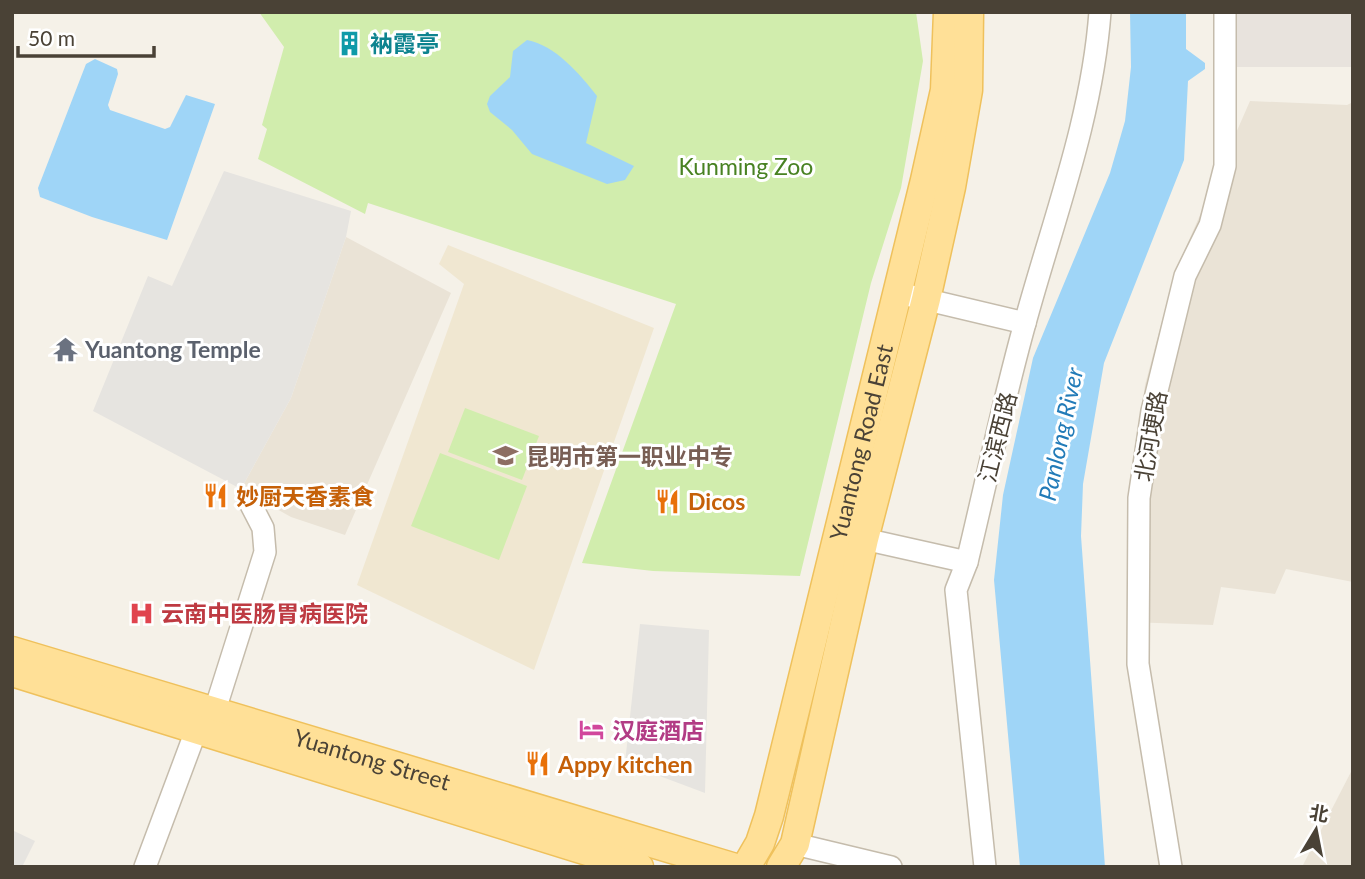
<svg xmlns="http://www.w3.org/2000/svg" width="1365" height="879" viewBox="0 0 1365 879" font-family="Lato,'Noto Sans SC',sans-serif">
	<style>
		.residential { fill: #eae3d6 }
		.industrial { fill: #e8e3dd }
		.education { fill: #f0e7d1 }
		.green { fill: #d1edad }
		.parking { fill: #e6e4e0 }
		.water { fill: #9fd5f7 }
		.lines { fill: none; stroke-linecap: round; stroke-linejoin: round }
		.minor-casing { stroke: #c5bcac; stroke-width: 24 }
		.major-casing { stroke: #efc15c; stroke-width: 31 }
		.minor { stroke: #fff; stroke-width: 21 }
		.major { stroke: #ffe097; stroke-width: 28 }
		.labels { text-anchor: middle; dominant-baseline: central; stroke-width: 6; stroke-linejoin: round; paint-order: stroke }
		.culture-label { font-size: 23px; font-weight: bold; fill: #0d838f; stroke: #fff; text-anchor: start }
		.park-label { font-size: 23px; fill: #488222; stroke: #fff }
		.worship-label { font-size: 23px; font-weight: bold; fill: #5b616d; stroke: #fff; text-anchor: start }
		.street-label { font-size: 23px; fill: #4a4236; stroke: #fff }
		.education-label { font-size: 23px; font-weight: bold; fill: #785e54; stroke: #fff; text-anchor: start }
		.food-label { font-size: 23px; font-weight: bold; fill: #c56008; stroke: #fff; text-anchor: start }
		.health-label { font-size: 23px; font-weight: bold; fill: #be3a42; stroke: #fff; text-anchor: start }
		.hotel-label { font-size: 23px; font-weight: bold; fill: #b23c85; stroke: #fff; text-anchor: start }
		.water-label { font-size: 24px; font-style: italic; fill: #227bb8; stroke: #fff }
	</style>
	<rect width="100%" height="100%" fill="#f5f1e8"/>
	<g class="residential">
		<polygon points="1250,101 1347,105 1353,102 1353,582 1286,569 1275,594 1221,587 1213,625 1129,622 1133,480 1145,385 1175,272"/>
		<polygon points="346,237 451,293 345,535 291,517 241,489 291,398"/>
		<polygon points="1353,768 1353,867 1302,867"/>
	</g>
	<polygon class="industrial" points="1235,12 1353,12 1353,67 1237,67"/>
	<polygon class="education" points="448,245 654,328 534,670 357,585 464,284 439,264"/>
	<g class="green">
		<polygon points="259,12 916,12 923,61 901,188 871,283 800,576 653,571 582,563 676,304 368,203 365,214 258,159 267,129 262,125 284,47"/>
		<polygon points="465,408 539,436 522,480 448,452"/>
		<polygon points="440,453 527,486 499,560 411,526"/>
	</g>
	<g class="parking">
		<polygon points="224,171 351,211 346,237 291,398 241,489 93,411 148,276 172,286"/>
		<polygon points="640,624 709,630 705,793 625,763"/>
		<polygon points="12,830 35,841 22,867 12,867"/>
	</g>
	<g class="water">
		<polygon points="1130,12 1186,12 1186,49 1205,63 1205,69 1188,81 1184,160 1104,363 1083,484 1081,536 1105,867 1020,867 994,580 1003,495 1033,358 1110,173 1125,121 1131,67"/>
		<path d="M527 40C555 45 580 74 597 96L586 143 634 166 625 180 607 184 532 154 512 130 490 112 487 104 490 96 510 77 513 51Z"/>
		<polygon points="95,59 117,69 118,74 108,105 110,110 165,129 170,127 186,95 215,104 167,240 92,217 40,197 38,188 86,64"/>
	</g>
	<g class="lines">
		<defs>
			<g id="minor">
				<polyline points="911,296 1025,323"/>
				<polyline points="864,539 967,562"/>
				<polyline points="214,713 265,552 263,528 248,499"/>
				<polyline points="795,844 891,867"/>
				<polyline points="145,867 197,728"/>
				<path d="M985 867 956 590 967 562C986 483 1003 402 1025 323 1053 220 1092 120 1100 12"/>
				<polyline points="1171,867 1138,664 1139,498 1152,411 1185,276 1210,225 1225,166 1225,12"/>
			</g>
			<g id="major">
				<path id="s1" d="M12 651 732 867"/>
				<polyline points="12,672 639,867"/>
				<path id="s2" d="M746 867 760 843 769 816 925 180 945 90 948 12"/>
				<polyline points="781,867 795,844 864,539 926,299 951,187 968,90 969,12"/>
			</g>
		</defs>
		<use href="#minor" class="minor-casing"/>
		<use href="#major" class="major-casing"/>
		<use href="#minor" class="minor"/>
		<use href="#major" class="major"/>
	</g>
	<defs>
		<symbol id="building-bare" viewBox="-9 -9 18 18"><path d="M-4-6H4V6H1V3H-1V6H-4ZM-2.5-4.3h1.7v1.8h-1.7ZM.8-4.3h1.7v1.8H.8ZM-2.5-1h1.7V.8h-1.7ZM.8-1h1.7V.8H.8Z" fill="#0f9aa8" stroke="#fff" stroke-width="2.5" paint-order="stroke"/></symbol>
		<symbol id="temple-bare" viewBox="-9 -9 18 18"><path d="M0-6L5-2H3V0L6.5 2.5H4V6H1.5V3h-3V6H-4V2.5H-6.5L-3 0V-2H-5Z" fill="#6b7280" stroke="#fff" stroke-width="2.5" paint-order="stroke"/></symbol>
		<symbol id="school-bare" viewBox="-9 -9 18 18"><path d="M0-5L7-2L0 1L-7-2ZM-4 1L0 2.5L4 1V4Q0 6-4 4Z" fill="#8d6e63" stroke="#fff" stroke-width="2.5" paint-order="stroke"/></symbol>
		<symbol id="restaurant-bare" viewBox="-9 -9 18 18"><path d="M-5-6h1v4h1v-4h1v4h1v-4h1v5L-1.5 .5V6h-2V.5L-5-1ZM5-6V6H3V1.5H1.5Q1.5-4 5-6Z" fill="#e8710a" stroke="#fff" stroke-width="2.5" paint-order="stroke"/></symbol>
		<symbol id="hospital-bare" viewBox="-9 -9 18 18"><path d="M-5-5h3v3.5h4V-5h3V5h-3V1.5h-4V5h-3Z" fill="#e0444e" stroke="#fff" stroke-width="2.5" paint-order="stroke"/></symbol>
		<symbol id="hotel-bare" viewBox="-9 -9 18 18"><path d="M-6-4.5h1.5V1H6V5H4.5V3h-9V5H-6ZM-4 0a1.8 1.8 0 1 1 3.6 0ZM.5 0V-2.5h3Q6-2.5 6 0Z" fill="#d1479c" stroke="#fff" stroke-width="2.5" paint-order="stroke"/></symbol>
	</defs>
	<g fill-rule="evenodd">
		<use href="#building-bare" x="332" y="26" width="35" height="35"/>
		<use href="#temple-bare" x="48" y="332" width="35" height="35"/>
		<use href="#school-bare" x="488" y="438" width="35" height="35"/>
		<use href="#restaurant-bare" x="198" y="478" width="35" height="35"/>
		<use href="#restaurant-bare" x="650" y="484" width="35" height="35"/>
		<use href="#hospital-bare" x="124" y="596" width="35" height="35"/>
		<use href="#hotel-bare" x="574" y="712" width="35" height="35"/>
		<use href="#restaurant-bare" x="520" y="746" width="35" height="35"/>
	</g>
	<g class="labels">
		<g class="culture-label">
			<text x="370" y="43">衲霞亭</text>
		</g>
		<g class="park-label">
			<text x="746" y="166">Kunming Zoo</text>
		</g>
		<g class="worship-label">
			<text x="85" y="349">Yuantong Temple</text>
		</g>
		<g class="street-label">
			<text transform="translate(1150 436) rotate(-80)">北河埂路</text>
			<text transform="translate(997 437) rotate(-76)">江滨西路</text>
			<text stroke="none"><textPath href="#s2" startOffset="441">Yuantong Road East</textPath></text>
			<text stroke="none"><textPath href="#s1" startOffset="376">Yuantong Street</textPath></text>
		</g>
		<g class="education-label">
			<text x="526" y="456">昆明市第一职业中专</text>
		</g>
		<g class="food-label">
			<text x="236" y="496">妙厨天香素食</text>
			<text x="688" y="501">Dicos</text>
			<text x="558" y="764">Appy kitchen</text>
		</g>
		<g class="health-label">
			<text x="161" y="613">云南中医肠胃病医院</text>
		</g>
		<g class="hotel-label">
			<text x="612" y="730">汉庭酒店</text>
		</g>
		<g class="water-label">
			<text transform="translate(1060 434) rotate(-78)">Panlong River</text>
		</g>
	</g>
	<rect width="1365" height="879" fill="none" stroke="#4a4236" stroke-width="28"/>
	<g transform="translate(1316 830) rotate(10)" stroke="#ffffff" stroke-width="5" paint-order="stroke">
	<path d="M0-5L12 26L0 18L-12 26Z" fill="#4a4236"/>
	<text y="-10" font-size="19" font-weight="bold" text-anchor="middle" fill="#4a4236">北</text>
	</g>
	<path d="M18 46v10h136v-10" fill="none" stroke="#4a4236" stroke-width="3.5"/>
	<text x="28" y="46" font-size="21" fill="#4a4236" stroke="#ffffff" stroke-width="5" paint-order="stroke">50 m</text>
</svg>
